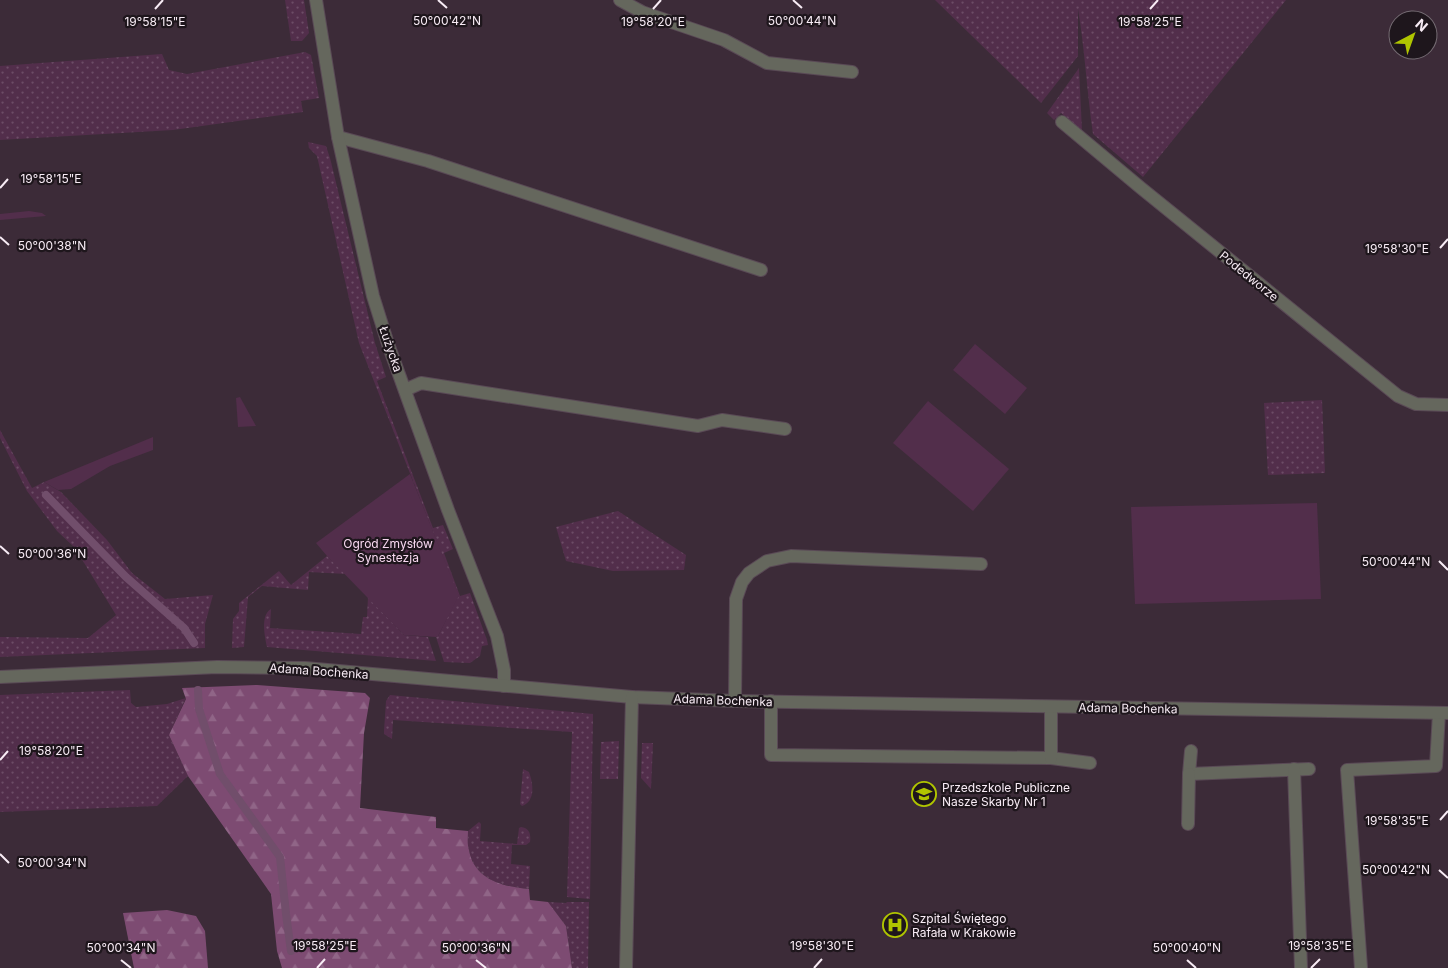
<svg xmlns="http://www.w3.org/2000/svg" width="1448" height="968" viewBox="0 0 1448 968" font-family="Inter,sans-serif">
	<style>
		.grass { fill: url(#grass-dots) }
		.forest { fill: url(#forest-firs) }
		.garden { fill: #522e4b }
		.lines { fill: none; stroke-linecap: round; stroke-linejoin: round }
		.stream { stroke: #714e6b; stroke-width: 8 }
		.lane-casing { stroke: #5a4a56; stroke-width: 14 }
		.street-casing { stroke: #5a4a56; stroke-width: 14 }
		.lane { stroke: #65675d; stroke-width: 12 }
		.street { stroke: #65675d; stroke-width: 12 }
		.ticks { fill: none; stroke: #f8ecf5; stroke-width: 2 }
		.labels { text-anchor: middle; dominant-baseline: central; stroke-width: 4.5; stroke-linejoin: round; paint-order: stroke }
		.street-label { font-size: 12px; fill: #f8ecf5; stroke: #1e161c }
		.park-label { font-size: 12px; fill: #f8d8f0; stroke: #1e161c }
		.poi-label { font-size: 12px; fill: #f8ecf5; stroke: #1e161c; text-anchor: start }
		.ticks-label { font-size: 12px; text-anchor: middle; fill: #f8ecf5; stroke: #1e161c; stroke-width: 4.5; stroke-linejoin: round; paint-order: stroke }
	</style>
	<defs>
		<pattern id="grass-dots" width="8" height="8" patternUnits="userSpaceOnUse" patternTransform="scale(1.25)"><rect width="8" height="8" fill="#522e4b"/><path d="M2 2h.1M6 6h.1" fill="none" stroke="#6c4c66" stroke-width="1.8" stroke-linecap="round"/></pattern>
		<pattern id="forest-firs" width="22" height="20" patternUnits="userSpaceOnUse" patternTransform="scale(1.25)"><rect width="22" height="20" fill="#7d4b72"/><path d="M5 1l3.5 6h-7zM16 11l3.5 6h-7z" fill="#906587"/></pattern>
	</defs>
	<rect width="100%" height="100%" fill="#3c2b38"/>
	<g class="grass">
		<polygon points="285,0 304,0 309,33 302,41 291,41"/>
		<path d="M935 0H1286L1143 177 1093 134C1087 93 1085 51 1078 9V56L1041 103Z"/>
		<polygon points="305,52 311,55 319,98 301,101 303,112 173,130 0,140 0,66 162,54 169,70 187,74"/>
		<polygon points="1079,68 1082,131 1061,113 1054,120 1047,113"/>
		<polygon points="308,142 326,146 330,158 375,343 386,377 377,381 433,528 443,525 453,549 444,553 460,596 470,593 487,640 488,645 482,646 480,656 470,663 444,662 436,637 438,636 458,596 359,343 317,156 309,148"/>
		<polygon points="1322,400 1325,473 1268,475 1264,403"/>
		<polygon points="0,430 32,488 44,482 61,492 107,540 132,573 165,599 213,595 205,624 205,648 0,657 0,637 88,638 116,615 75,548 57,531 27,491 0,438"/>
		<polygon points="618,511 686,555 684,570 613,571 566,561 556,527"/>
		<polygon points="327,556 346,574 309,572 308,590 262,586 248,597 244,647 232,648 233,619 239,611 239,603 279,571 291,585"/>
		<path d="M368 597 404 635 428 637 436 661 267 647C265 637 260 615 271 609L270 628 361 634 363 617H367Z"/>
		<polygon points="130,690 131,703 136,707 167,704 186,698 169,735 188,776 157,806 0,812 0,695"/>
		<polygon points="390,695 593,714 590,899 567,897 572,732 393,720 392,739 384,734 384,731 386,701"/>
		<polygon points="619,741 618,779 600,779 601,742"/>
		<polygon points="642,743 653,743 651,789 641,778"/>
		<path d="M523 769 529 772C533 783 536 801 522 806L520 804Z"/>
		<path d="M479 822 481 824 480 841 517 844 519 828 521 827C530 828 531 835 530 842L526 845H512L511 864 530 866 529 889C503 886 475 881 469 850 467 844 468 837 468 831Z"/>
		<polygon points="548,902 566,903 567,902 589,902 588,968 572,968 566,926"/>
	</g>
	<g class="forest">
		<path d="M257 685 365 693 370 698 364 733 360 808 436 817V828L468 831C468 837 467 844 469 850 474 880 504 887 529 889L530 900 548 902 566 926 572 968H282L277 951 271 894 188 776 169 735 186 699 182 688Z"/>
		<polygon points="167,910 196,916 205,931 208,968 134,968 123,913"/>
	</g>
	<g class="garden">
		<polygon points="29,211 42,213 46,216 0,220 0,214"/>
		<polygon points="975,344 1027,388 1005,414 953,370"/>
		<polygon points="240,397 256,426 238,427 236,398"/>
		<polygon points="928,401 1009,469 973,511 893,443"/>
		<polygon points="153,437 153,450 110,466 71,489 58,490 44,482"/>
		<polygon points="410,474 459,596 438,636 436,637 404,635 327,556 316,543"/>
		<polygon points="1317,503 1321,599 1135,604 1131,507"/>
	</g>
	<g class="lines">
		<g class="stream">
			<polyline points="46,495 126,577 184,628 194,643"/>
			<polyline points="198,690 199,709 220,774 280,857 286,914 291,951"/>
		</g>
		<defs>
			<g id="lane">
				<polyline points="620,0 642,12 724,40 767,63 852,72"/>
				<polyline points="1062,122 1141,188 1398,396 1416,404 1448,405"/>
				<polyline points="338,137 428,161 761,270"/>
				<polyline points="405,390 421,383 698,426 722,420 785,429"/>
				<polyline points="735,701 736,599 742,582 749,573 767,561 791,556 981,564"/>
				<polyline points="771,701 771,755 1051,758 1090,763"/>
				<polyline points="1051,707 1051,758"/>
				<polyline points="1191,751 1189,774 1309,769"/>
				<polyline points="1294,769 1301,968"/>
				<polyline points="1188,824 1189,774"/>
				<polyline points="1361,968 1347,770 1436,766 1439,713"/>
			</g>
			<g id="street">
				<polyline points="316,0 338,137 373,296 388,344 448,510 497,636 504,670 504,686"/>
				<polyline points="0,677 217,667 305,668 632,697 735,701 1448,713"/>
				<polyline points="626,968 632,697"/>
			</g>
		</defs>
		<use href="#lane" class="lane-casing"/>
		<use href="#street" class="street-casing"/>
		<use href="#lane" class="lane"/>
		<use href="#street" class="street"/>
	</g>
	<path class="ticks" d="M438 0 447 8M793 0 802 8M155 9 163 0M653 9 661 0M1150 9 1158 0M0 188 8 179M0 237 9 245M1440 248 1448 239M0 546 9 554M1439 561 1448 570M0 760 8 751M1440 820 1448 811M0 854 9 863M1439 870 1448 878M121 960 131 968M476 960 486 968M1187 960 1196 968M317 968 325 959M814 968 822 959M1311 968 1320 959"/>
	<defs>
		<symbol id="school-ring" viewBox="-11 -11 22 22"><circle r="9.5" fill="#1e161c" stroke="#b0c500" stroke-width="1.5"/><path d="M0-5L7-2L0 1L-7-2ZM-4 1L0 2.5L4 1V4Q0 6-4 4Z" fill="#b0c500"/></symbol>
		<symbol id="hospital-ring" viewBox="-11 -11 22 22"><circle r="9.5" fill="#1e161c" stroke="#b0c500" stroke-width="1.5"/><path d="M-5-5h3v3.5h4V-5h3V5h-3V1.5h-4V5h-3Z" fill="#b0c500"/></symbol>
	</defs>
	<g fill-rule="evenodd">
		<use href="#school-ring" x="910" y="780" width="28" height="28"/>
		<use href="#hospital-ring" x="881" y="911" width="28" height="28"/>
	</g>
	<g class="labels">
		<g class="street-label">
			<text transform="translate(1249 276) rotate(39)">Podedworze</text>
			<text transform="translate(391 349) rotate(71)">Łużycka</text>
			<text transform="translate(319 671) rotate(4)">Adama Bochenka</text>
			<text transform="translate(723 700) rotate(2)">Adama Bochenka</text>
			<text transform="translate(1128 708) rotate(1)">Adama Bochenka</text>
		</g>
		<g class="park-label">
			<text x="388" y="543">Ogród Zmysłów<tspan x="388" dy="14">Synestezja</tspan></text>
		</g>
		<g class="poi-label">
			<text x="942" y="787">Przedszkole Publiczne<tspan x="942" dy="14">Nasze Skarby Nr 1</tspan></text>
			<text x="912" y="918">Szpital Świętego<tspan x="912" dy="14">Rafała w Krakowie</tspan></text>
		</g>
	</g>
	<g class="ticks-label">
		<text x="447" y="25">50°00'42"N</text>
		<text x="802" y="25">50°00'44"N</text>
		<text x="155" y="26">19°58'15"E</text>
		<text x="653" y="26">19°58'20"E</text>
		<text x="1150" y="26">19°58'25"E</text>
		<text x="51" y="183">19°58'15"E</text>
		<text x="52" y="250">50°00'38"N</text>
		<text x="1397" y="253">19°58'30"E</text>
		<text x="52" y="558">50°00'36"N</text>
		<text x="1396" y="566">50°00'44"N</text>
		<text x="51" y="755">19°58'20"E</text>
		<text x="1397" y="825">19°58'35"E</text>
		<text x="52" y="867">50°00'34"N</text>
		<text x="1396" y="874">50°00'42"N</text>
		<text x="325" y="950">19°58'25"E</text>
		<text x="822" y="950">19°58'30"E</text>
		<text x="1320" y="950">19°58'35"E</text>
		<text x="121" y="952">50°00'34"N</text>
		<text x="476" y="952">50°00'36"N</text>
		<text x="1187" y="952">50°00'40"N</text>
	</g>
	<g transform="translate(1413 35) rotate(41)"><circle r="24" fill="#1e161c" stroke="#756c73"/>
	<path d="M0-4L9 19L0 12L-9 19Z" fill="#b0c500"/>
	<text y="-8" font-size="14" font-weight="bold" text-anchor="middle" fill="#f8ecf5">N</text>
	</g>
</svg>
